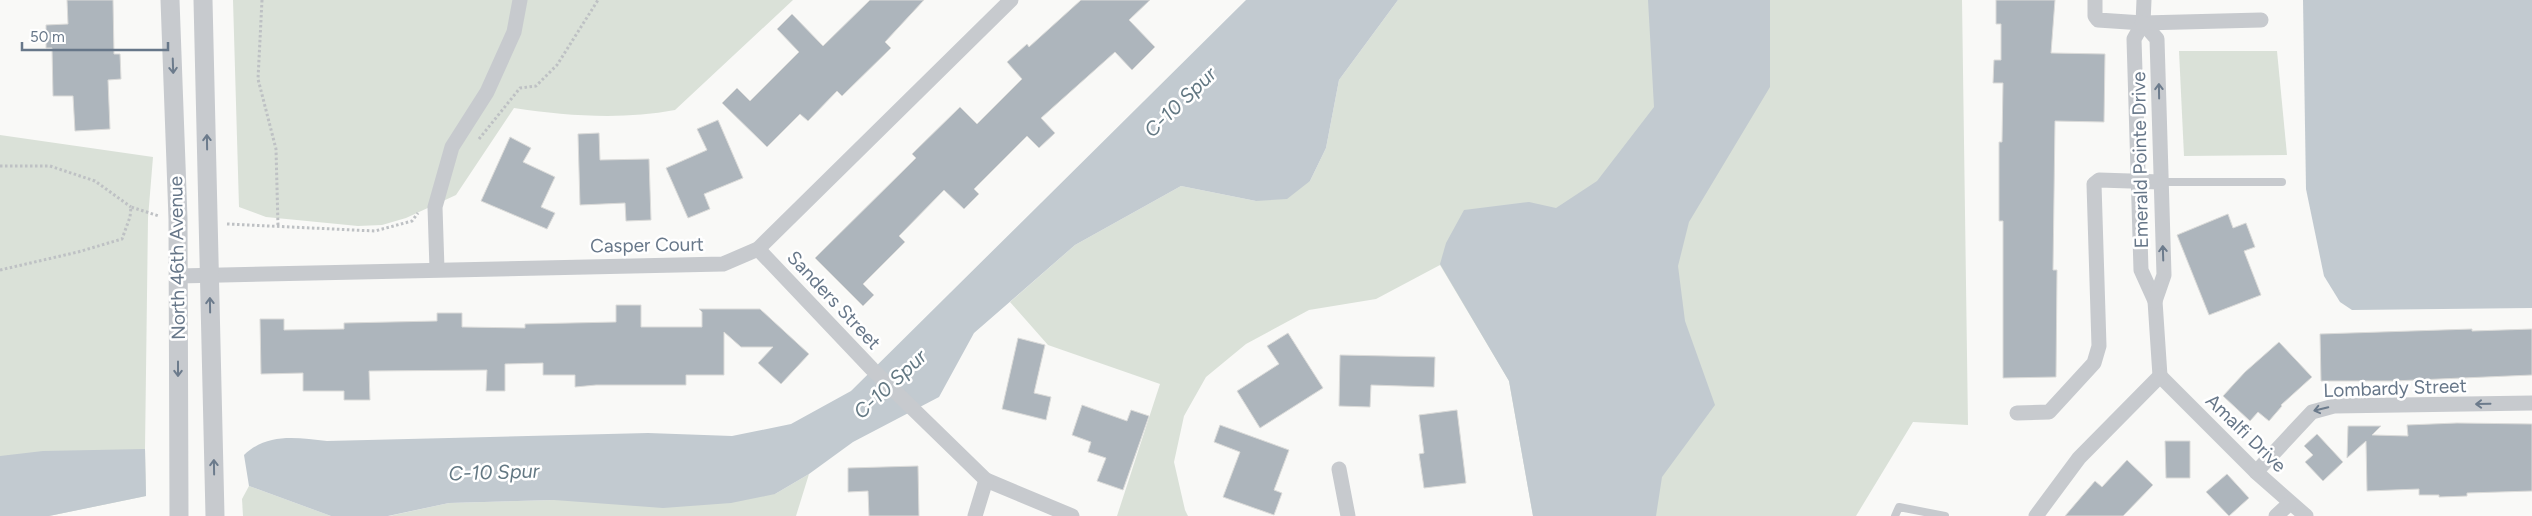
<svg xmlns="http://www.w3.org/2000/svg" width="2532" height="516" viewBox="0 0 2532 516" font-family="Figtree,sans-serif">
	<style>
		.green { fill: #dae1d8 }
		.water { fill: #c2cad0 }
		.building { fill: #adb5bc; stroke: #dbdbd9 }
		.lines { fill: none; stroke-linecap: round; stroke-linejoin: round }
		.path { stroke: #bec1c4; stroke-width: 3; stroke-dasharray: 2.5 2.5; stroke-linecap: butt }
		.service { stroke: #c7cace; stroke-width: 8 }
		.minor { stroke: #c7cace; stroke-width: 15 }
		.tertiary { stroke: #c7cace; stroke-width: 19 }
		.oneway { stroke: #6c7b8c }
		.labels { text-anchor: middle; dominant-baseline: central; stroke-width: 5; stroke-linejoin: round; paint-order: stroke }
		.street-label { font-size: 19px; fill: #677789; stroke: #fff }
		.water-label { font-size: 20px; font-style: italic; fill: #637883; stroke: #fff }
	</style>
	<rect width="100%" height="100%" fill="#f9f9f7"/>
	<g class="green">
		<path d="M233 0H793L675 110C622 120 567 116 514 108L456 195 406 218 382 225 358 226 266 217 239 207Z"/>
		<polygon points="1398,0 1962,0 1968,425 1913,422 1856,516 1533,516 1509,381 1440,265 1376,299 1309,310 1246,344 1206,377 1184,416 1174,462 1185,510 1188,516 1117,516 1160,384 1048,345 1010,302 1075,245 1181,186 1256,201 1310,181 1326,148 1339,80"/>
		<polygon points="2179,51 2277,51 2287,155 2184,156"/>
		<polygon points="0,135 153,157 148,218 145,449 146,496 49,516 0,516"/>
		<polygon points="809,474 796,516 389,516 449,503 775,494"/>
		<polygon points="249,486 331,516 243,516 242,499"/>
	</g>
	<g class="water">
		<path d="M1246 0H1398L1339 80 1326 148 1310 181 1287 199 1256 201 1181 186 1075 245 974 333 939 397 853 442 809 474 775 494 731 503 663 508 554 500 449 503 388 516H331L249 486 244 455C268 432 298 438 327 441L648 433 732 436 791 424 851 391Z"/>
		<polygon points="1648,0 1770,0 1770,87 1689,222 1678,266 1685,321 1715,405 1662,477 1656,516 1533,516 1509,381 1440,264 1446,243 1464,210 1529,202 1556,208 1597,181 1654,107"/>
		<polygon points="2303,0 2532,0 2532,308 2352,310 2340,302 2324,276 2306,189"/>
		<polygon points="145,449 146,496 49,516 0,516 0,456 43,451"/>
	</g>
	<g class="building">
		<polygon points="67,0 113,0 114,54 120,54 121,79 108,80 110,129 75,131 73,96 53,96 52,48 46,48 46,25 68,24"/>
		<polygon points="870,0 924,0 885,42 891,48 842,96 837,91 808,121 800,114 767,147 722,103 737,88 750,101 799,52 777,29 792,14 823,46"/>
		<polygon points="1081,0 1150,0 1129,20 1155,47 1132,70 1115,52 1041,118 1055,133 1039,148 1027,136 974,189 979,194 964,209 944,190 899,236 905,242 863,284 874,295 863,306 815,258 916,158 912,154 960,107 977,124 1022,79 1007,62 1027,44 1029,47"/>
		<polygon points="1996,0 2055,0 2051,53 2105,54 2104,122 2055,121 2053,270 2057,270 2056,377 2003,378 2003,221 1999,221 1999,142 2002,142 2003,83 1993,83 1994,60 2001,60 2001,24 1996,24"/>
		<polygon points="718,120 743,178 704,194 710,209 688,218 666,168 707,150 697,129"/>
		<polygon points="599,133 600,160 649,159 651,220 626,221 625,203 580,205 578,134"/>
		<polygon points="510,137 531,148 523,162 555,177 541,207 555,213 547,229 481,201"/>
		<polygon points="2228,214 2233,228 2246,223 2255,247 2244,251 2261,295 2209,315 2177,235"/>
		<polygon points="616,305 641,305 641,327 702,327 702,312 699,309 760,309 809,354 781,384 758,363 773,347 741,347 724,332 724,375 686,375 686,385 596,385 575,387 575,375 543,375 543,363 505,364 505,391 486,391 487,370 369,371 370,400 344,400 344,391 303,391 303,373 261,374 260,319 284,319 284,330 344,329 344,323 437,321 437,313 462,313 462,327 525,328 525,324 616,322"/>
		<polygon points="2472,329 2472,331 2532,329 2532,375 2393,381 2321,381 2320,334"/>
		<polygon points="1288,333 1323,388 1260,428 1237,391 1279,364 1267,346"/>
		<polygon points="1018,338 1045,345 1034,393 1051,397 1046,420 1002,409"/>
		<polygon points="2279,342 2312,377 2281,405 2282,406 2269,421 2258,412 2250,421 2223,396 2245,372"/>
		<polygon points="1340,355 1435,357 1434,387 1371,385 1370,407 1339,406"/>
		<polygon points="1082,405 1127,421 1131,410 1149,416 1123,490 1097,481 1106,458 1088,452 1091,442 1072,435"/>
		<polygon points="1457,410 1466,483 1424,488 1419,454 1424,453 1419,415"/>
		<polygon points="2457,423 2532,424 2532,491 2467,493 2467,496 2439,497 2439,495 2419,495 2419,489 2367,491 2366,441 2347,458 2348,426 2381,426 2372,435 2408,436 2407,425"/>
		<polygon points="1220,425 1289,450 1274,490 1282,493 1274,515 1223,497 1240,452 1214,442"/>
		<polygon points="2317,434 2343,462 2323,481 2305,462 2313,455 2304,446"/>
		<polygon points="2165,441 2190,441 2190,478 2166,478"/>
		<polygon points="2127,460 2153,485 2123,516 2065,516 2095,481 2102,487"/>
		<polygon points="918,466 919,516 869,516 868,491 848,492 848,468"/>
		<polygon points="2227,474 2249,498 2229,516 2206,492"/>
	</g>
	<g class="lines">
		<g class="path">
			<polyline points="262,0 258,79 276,149 278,226"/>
			<polyline points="479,139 520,88 536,86 557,65 598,0"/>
			<polyline points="0,166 50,166 95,181 131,207"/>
			<polyline points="227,224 375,231 412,221 418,213"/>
			<polyline points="0,270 78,252 122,239 130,217 131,207 159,216"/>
		</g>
		<g class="service">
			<polyline points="2161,182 2282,182"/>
			<polyline points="1895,516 1899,507 1945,516"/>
		</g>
		<g class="minor">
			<polyline points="2095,0 2095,16 2098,20 2143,23 2261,20"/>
			<polyline points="2144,0 2143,23 2134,39 2141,270 2155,301 2160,376"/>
			<polyline points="2143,23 2157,39 2164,275 2155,301"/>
			<polyline points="758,249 872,369 986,480 1072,516"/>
			<polyline points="437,269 435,207 452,147 487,92 514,32 520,0"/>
			<polyline points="178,276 723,264 758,249 1011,0"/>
			<polyline points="2160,376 2256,472 2306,516"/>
			<polyline points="2017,413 2049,412 2094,363 2099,346 2094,184 2099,180 2161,182"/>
			<polyline points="1339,469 1348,516"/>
			<polyline points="2256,472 2312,412 2334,406 2532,403"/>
			<polyline points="975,516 986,480"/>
			<polyline points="2036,516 2079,458 2160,376"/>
			<polyline points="2276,516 2290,503"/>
		</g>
		<g class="tertiary">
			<polyline points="170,0 178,219 179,516"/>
			<polyline points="203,0 215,516"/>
		</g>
	</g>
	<defs><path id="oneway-shaft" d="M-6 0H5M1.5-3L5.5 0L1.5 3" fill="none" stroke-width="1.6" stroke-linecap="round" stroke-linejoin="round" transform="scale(1.25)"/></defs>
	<g class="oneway">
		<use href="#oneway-shaft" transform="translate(173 66) rotate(88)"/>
		<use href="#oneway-shaft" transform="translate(2159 91) rotate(-91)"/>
		<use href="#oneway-shaft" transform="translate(207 142) rotate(-91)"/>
		<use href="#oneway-shaft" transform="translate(2163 253) rotate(-92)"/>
		<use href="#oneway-shaft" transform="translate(210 305) rotate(-91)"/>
		<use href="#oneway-shaft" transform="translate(178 369) rotate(90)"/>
		<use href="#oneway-shaft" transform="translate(2483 404) rotate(179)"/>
		<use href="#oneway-shaft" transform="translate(2321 409) rotate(166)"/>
		<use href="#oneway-shaft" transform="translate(214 467) rotate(-91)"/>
	</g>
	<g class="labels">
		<g class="street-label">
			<text transform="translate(2140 160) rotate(-91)">Emerald Pointe Drive</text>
			<text transform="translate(647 245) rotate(-1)">Casper Court</text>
			<text transform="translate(177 258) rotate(-91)">North 46th Avenue</text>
			<text transform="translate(834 300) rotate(47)">Sanders Street</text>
			<text transform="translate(2395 388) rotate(-2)">Lombardy Street</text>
			<text transform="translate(2246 433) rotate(44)">Amalfi Drive</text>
		</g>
		<g class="water-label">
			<text transform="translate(1180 102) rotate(-44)">C-10 Spur</text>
			<text transform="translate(890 384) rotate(-43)">C-10 Spur</text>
			<text transform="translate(494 472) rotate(-2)">C-10 Spur</text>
		</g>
	</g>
	<path d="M22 42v8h146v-8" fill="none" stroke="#677789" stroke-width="2.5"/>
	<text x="30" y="42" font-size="15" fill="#677789" stroke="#ffffff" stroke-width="4" paint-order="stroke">50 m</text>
</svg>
